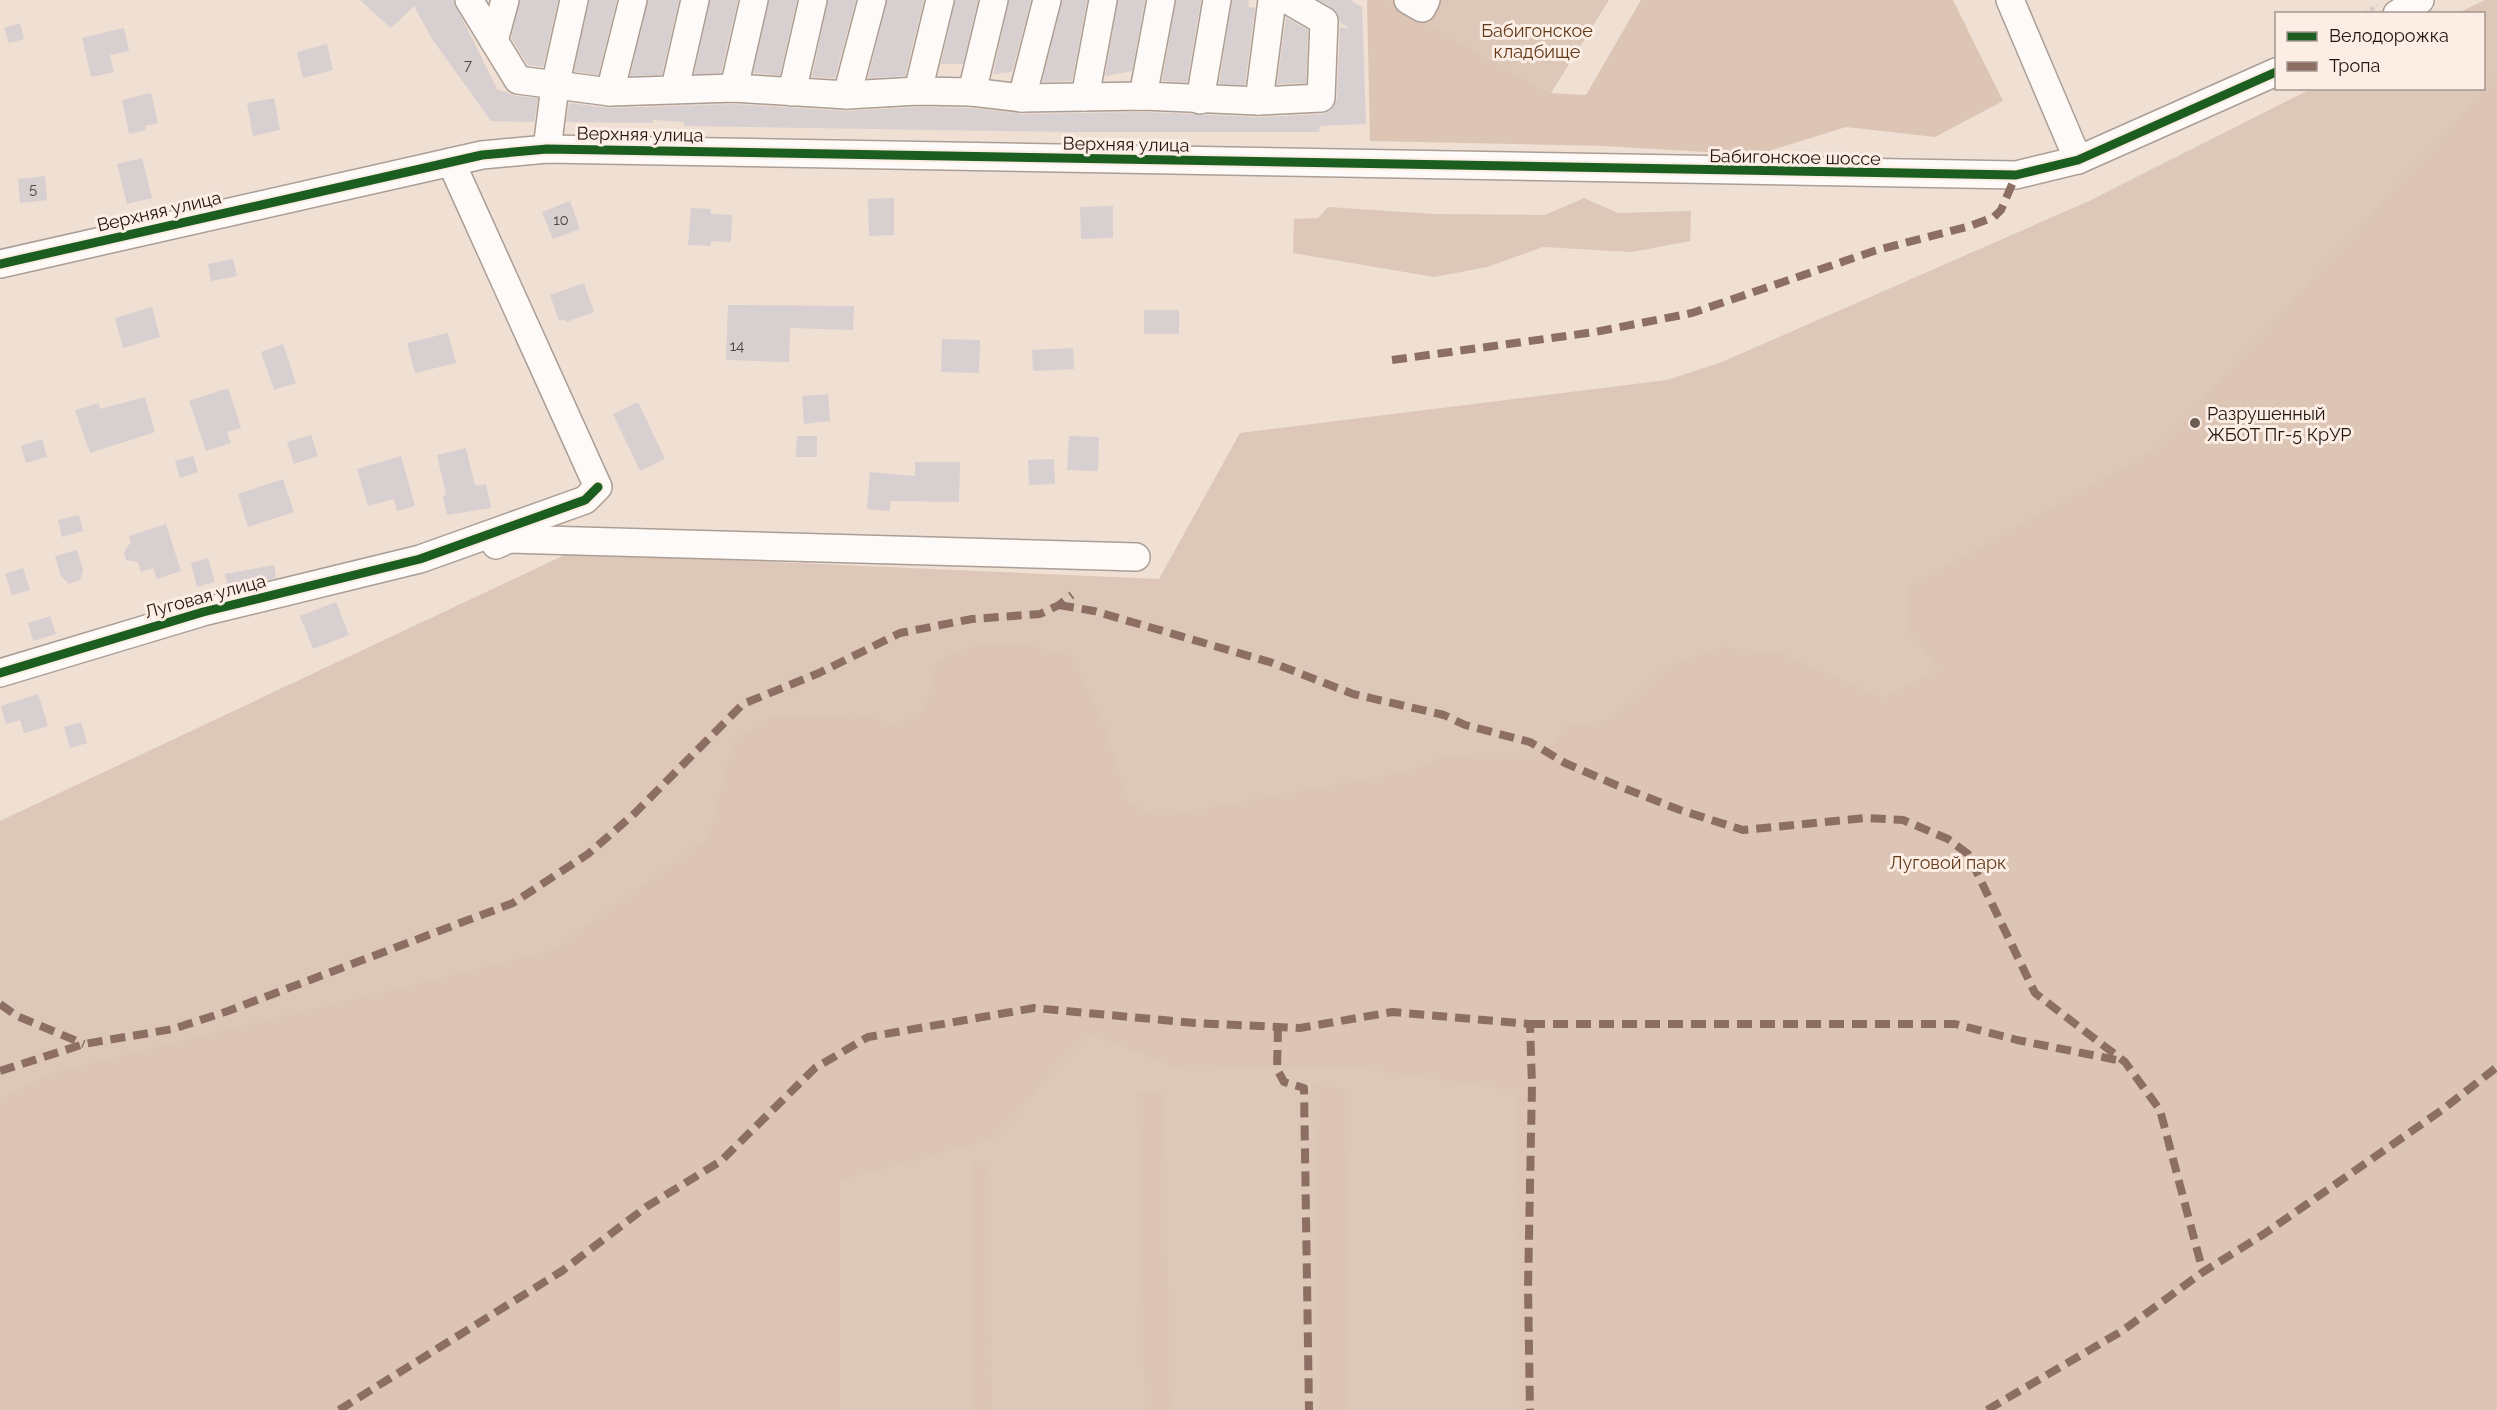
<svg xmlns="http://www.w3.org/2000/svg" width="2497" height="1410" viewBox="0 0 2497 1410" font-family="Raleway,sans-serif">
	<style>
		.green { fill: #dcc7b8 }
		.forest { fill: #dcc5b5 }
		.building { fill: #d8cfd0 }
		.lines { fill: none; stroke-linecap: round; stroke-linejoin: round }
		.minor-casing { stroke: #ab9e95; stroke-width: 30 }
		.path { stroke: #d2cdca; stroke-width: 4; stroke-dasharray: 4.5 3; stroke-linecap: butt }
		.minor { stroke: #fdfaf8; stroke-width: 27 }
		.quiet { stroke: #8d6e63; stroke-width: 8; stroke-dasharray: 15 8; stroke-linecap: butt }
		.cycleway-casing { stroke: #fceee5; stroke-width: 13 }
		.cycleway { stroke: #1b5e20; stroke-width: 9 }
		.poi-dot { fill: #695c52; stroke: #fceee5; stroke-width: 2 }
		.labels { text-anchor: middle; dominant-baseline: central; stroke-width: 6; stroke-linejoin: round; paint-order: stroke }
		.number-label { font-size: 15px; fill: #4f443e }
		.park-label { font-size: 18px; fill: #623a1a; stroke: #fceee5 }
		.street-label { font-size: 18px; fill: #21150d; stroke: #fceee5 }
		.poi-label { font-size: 18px; fill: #21150d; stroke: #fceee5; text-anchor: start }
	</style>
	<rect width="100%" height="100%" fill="#f0dfd3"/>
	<g class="green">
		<polygon points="1388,0 1609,0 1551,93"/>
		<polygon points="2485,0 2497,0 2497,1410 0,1410 0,821 569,553 1159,579 1240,433 1667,380 1722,362 2089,201 2311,89 2484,88 2484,14 2458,13"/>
		<polygon points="1584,198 1618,213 1691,211 1690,241 1632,252 1543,247 1487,267 1434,277 1293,253 1294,219 1318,218 1328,207 1434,214 1545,215"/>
	</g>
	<g class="forest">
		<polygon points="1367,0 1388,0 1551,93 1586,95 1641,0 1953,0 2003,101 1935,137 1846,127 1756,155 1604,146 1370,141"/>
		<path d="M2497 76V1410H1519L1518 1091 1355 1068 1182 1070 1088 1033 994 1139 840 1180V1410H0V1099L53 1073 553 950 708 838 734 740 772 717 856 714 898 724 925 709 937 662C983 632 1022 642 1072 656L1103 722 1129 803 1150 814 1169 815 1406 772 1448 755 1548 752 1566 726 1611 719 1664 668 1721 647 1782 654 1883 698 1939 670 1909 631 1907 588 2158 448Z"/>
		<polygon points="1313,1085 1345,1089 1349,1410 1320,1410"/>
		<polygon points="1137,1093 1165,1093 1170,1410 1145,1410"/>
		<polygon points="972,1161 990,1163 992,1410 974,1410"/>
	</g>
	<g class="building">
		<polygon points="360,0 453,0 497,89 516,96 538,98 534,122 491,121 432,39 414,6 391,28"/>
		<polygon points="520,0 558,0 543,67 528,65 511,38"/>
		<polygon points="589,0 617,0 598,75 574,71"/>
		<polygon points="648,0 679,0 662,75 630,76"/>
		<polygon points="710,0 738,0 721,73 694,74"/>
		<polygon points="769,0 797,0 780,75 753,73"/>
		<polygon points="828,0 856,0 835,78 812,77"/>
		<polygon points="887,0 924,0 905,76 868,78"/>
		<polygon points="955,0 978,0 963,64 941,64"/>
		<polygon points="1009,0 1031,0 1012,72 993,74"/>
		<polygon points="1062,0 1087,0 1072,81 1042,82"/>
		<polygon points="1118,0 1145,0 1132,71 1105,76"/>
		<polygon points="1176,0 1201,0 1187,82 1162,81"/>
		<polygon points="1232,0 1249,0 1248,7 1255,8 1245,85 1219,84"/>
		<polygon points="1319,0 1350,0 1362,7 1366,124 1320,126 1319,132 1072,132 684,126 684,122 653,120 653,123 566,122 569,103 610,108 734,104 846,111 918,107 971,108 1022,114 1143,112 1260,117 1322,114 1330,111 1337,99 1340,27 1350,29 1340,22 1338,14 1332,8"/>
		<polygon points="1286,17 1308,30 1306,83 1277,84"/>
		<polygon points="20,23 24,39 9,43 4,28"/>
		<polygon points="124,28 129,51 110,55 114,72 91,77 82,38"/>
		<polygon points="327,44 333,70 303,78 297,52"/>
		<polygon points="151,93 158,123 145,126 146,130 129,134 122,100"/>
		<polygon points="274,98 280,130 253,136 247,103"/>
		<polygon points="142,158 152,198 127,204 117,164"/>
		<polygon points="45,176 47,200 20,203 18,179"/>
		<polygon points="894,198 894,235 869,236 868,199"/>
		<polygon points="570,201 580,229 553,239 542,212"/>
		<polygon points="1113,206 1113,238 1081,239 1080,207"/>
		<polygon points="691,208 711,209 711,214 732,215 731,242 711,241 711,246 688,245"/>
		<polygon points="233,259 237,276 211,281 208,264"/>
		<polygon points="584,283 594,312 566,322 564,319 559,321 550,295"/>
		<polygon points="728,305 854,306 853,330 790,328 789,362 726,360"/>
		<polygon points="152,307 160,337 123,348 115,318"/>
		<rect x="1144" y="310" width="35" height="24"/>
		<polygon points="448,333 456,363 415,373 407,343"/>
		<polygon points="942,339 980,340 979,373 941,372"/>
		<polygon points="283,344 296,383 274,390 261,352"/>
		<polygon points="1073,348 1074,369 1033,371 1032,350"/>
		<polygon points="228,388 241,428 227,432 231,443 206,451 189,401"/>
		<polygon points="828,394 830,421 804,424 802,396"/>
		<polygon points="145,397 155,432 90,453 75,410 99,403 100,409"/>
		<polygon points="638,402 665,459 640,471 613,414"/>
		<polygon points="311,435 318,456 294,464 287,442"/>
		<polygon points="797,436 817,436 817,457 796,457"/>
		<polygon points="1069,436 1099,437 1098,471 1067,470"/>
		<polygon points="42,439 47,457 26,463 21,446"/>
		<polygon points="466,448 475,486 486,484 491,508 447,515 443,496 446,495 437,455"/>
		<polygon points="193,456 198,472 180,478 175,461"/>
		<polygon points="401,456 415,506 397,511 394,499 368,506 357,469"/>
		<polygon points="1054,459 1055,484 1029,485 1028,460"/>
		<polygon points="915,462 960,462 959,502 890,501 890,511 867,509 870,472 915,476"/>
		<polygon points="283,479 294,512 248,527 238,494"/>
		<polygon points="79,515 83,531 62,537 58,520"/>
		<polygon points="166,524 181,571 157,579 153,568 141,572 138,562 126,560 124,552 131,542 129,536"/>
		<polygon points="77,550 83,570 80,580 69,584 61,576 55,556"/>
		<polygon points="208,558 215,582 197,587 191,563"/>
		<polygon points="274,565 276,578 228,588 225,574"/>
		<polygon points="23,568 30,590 12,595 5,574"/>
		<polygon points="336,602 349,635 313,649 300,616"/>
		<polygon points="50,616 56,634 33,641 28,623"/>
		<polygon points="38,694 48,726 24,733 20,720 6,724 1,706"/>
		<polygon points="81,722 87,743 70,748 64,727"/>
	</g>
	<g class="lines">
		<defs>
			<g id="minor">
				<polyline points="469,0 518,80 610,92 734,88 847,95 918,91 972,92 1022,98 1143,96 1259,101 1321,98 1324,21 1288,0"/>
				<polyline points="1408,0 1422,8 1426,0"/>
				<polyline points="2010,0 2078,160"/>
				<polyline points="2397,14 2420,0"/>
				<polyline points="494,41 505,0"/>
				<polyline points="675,88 695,0"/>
				<polyline points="734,88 754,0"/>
				<polyline points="918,91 940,0"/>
				<polyline points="610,92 633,0"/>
				<polyline points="792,92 813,0"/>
				<polyline points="972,92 994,0"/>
				<polyline points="847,95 872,0"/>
				<polyline points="1143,96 1161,0"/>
				<polyline points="1085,97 1103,0"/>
				<polyline points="1022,98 1047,0"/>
				<polyline points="1200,100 1217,0"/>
				<polyline points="1259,101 1272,0"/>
				<polyline points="547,149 555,86 574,0"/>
				<polyline points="0,264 482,155 547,149 2016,175 2078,160 2276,72"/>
				<polyline points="496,545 509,539 1136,557"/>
				<polyline points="0,673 203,612 420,559 585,500 598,487 451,162"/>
			</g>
		</defs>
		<use href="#minor" class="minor-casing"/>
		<polyline class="path" points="2364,14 2377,6"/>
		<use href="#minor" class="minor"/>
		<g class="quiet">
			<polyline points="1392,360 1595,332 1692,313 1874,251 1970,226 1994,217 2001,210 2016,175"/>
			<polyline points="1059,605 1094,611 1273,663 1353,694 1444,715 1465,725 1530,742 1565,763 1616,785 1680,810 1743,830 1866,818 1903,820 1948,839 1968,854 2035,993 2125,1062 2160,1110 2203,1272"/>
			<polyline points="0,1004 17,1016 84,1044"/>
			<polyline points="1530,1024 1955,1024 2017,1040 2122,1061"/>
			<polyline points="1278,1027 1277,1069 1284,1082 1304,1088 1309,1410"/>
			<polyline points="0,1071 84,1044 173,1029 228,1011 513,903 588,854 635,813 743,704 819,673 900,633 972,619 1040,614 1059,605 1072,595"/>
			<polyline points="339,1410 562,1271 646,1207 721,1161 815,1068 868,1037 1034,1008 1195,1023 1300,1028 1392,1012 1530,1024 1532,1085 1528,1287 1530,1410"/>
			<polyline points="1987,1410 2122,1331 2203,1272 2264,1234 2442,1110 2497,1067"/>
		</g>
		<defs>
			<g id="cycleway">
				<polyline points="0,264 482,155 547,149 2016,175 2078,160 2276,72"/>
				<polyline points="0,673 203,612 420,559 585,500 598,487"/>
			</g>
		</defs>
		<use href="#cycleway" class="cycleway-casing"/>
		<use href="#cycleway" class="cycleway"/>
	</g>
	<circle class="poi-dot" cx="2195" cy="423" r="6"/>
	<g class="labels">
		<g class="number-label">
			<text x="468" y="65">7</text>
			<text x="33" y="189">5</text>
			<text x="561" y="220">10</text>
			<text x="737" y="346">14</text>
		</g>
		<g class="park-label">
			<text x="1537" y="30">Бабигонское<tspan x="1537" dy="21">кладбище</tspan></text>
			<text x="1948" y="862">Луговой парк</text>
		</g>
		<g class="street-label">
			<text transform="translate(640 134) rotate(1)">Верхняя улица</text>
			<text transform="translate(1126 144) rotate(1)">Верхняя улица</text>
			<text transform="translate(1795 157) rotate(1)">Бабигонское шоссе</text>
			<text transform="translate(159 211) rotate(-13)">Верхняя улица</text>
			<text transform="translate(205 596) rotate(-15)">Луговая улица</text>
		</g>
		<g class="poi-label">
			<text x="2207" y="413">Разрушенный<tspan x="2207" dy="21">ЖБОТ Пг-5 КрУР</tspan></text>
		</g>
	</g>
	<rect x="2275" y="12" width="210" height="78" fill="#fceee5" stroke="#a4978f" stroke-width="1.5"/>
	<rect x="2287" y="32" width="30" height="9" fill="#1b5e20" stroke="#a4978f" stroke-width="1.5"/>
	<text x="2329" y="42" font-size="18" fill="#21150d">Велодорожка</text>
	<rect x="2287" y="62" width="30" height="9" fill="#8d6e63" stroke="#a4978f" stroke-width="1.5"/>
	<text x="2329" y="72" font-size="18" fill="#21150d">Тропа</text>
</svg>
